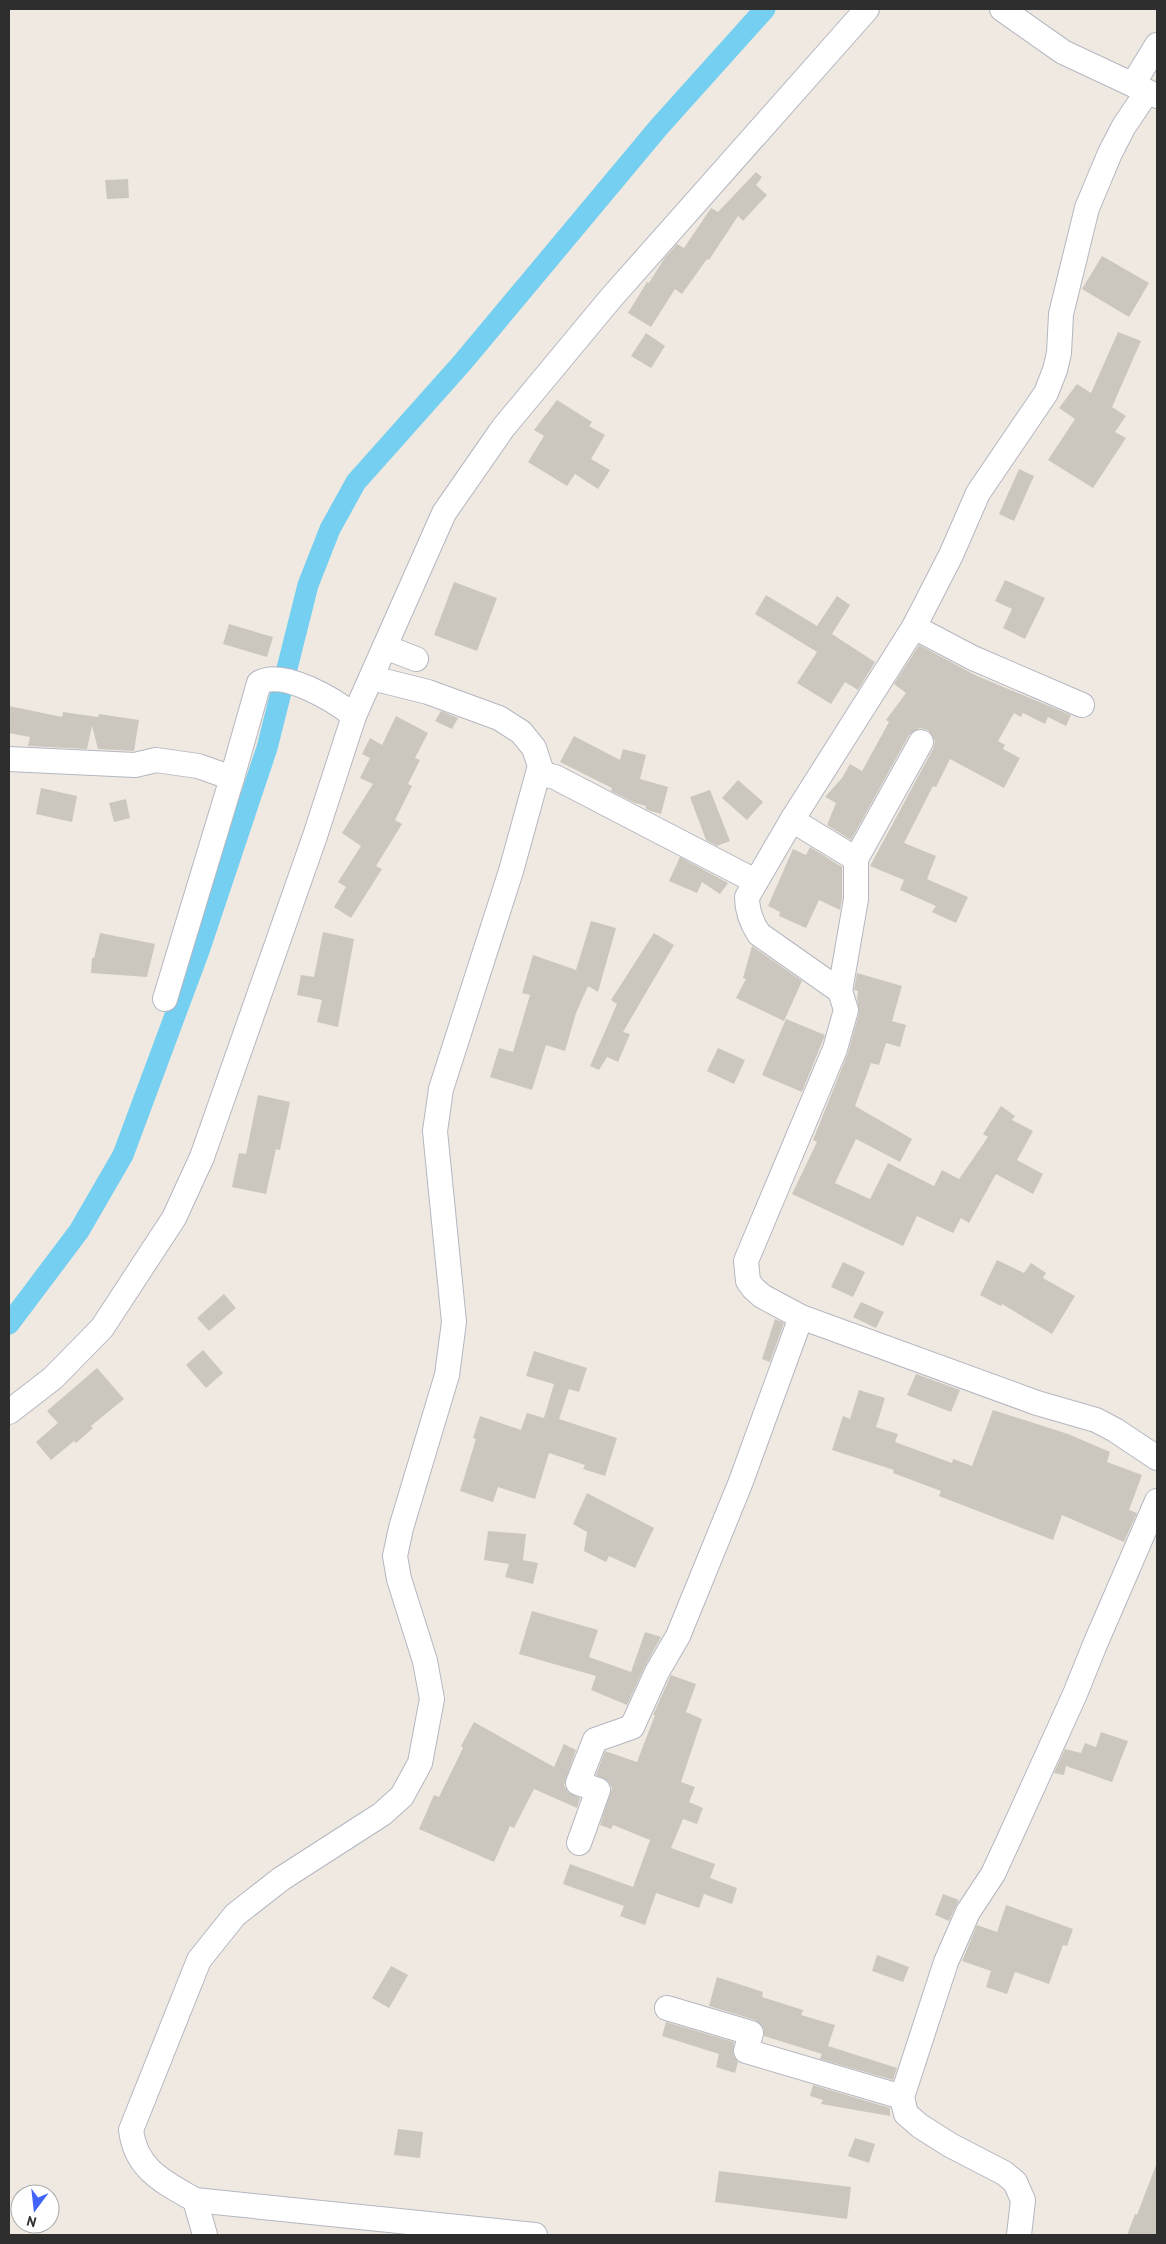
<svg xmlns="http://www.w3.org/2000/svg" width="1166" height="2244" viewBox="0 0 1166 2244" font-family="'PT Sans',sans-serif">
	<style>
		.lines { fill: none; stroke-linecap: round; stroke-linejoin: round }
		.canal { stroke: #75cff0; stroke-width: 21 }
		.building { fill: #cbc7bf }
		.minor-casing { stroke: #b4b7c1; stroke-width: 26 }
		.minor { stroke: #fff; stroke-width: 24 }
	</style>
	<rect width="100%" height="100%" fill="#efe9e1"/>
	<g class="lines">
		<polyline class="canal" points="9,1324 79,1231 123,1155 199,951 267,748 308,585 330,529 356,482 462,363 659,127 765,9"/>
	</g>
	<g class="building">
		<polygon points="756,172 762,177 756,185 767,195 743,221 738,216 709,260 707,259 682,294 675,289 651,327 628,313 647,282 649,283 664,259 677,244 684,248 711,208 718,212"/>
		<polygon points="128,179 129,198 107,199 105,180"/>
		<polygon points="1102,256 1149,283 1129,317 1082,289"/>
		<polygon points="1118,332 1141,341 1112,407 1126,416 1115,432 1126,438 1093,488 1048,460 1075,419 1059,408 1077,384 1091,393"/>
		<polygon points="646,333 665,346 651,368 631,356"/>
		<polygon points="557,400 592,422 589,426 605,435 591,459 610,470 598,489 575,474 567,486 528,462 544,436 534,430"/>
		<polygon points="1019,469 1034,476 1014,521 999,514"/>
		<polygon points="1005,580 1045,598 1025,639 1003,628 1012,609 995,601"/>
		<polygon points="454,582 497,598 477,651 434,635"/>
		<polygon points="766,595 817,626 837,596 850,605 832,634 875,662 858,690 845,682 831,704 797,683 817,652 755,614"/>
		<polygon points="229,624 273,637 267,657 223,644"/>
		<polygon points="919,645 977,676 1071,715 1066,726 1048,717 1045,724 1023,713 1021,717 1014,713 998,741 1005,745 1003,749 1020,758 1004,788 950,759 936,787 933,786 904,843 936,856 927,879 968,897 956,923 932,912 936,906 900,890 904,880 870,866 933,749 935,741 928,730 920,728 909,735 851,840 827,825 836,803 825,797 842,778 850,764 862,771 889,722 886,720 906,693 894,684"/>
		<polygon points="9,706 62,717 63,712 98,717 99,714 139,720 134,751 98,749 92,726 87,749 28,746 30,737 9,733"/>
		<polygon points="441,711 458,718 452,729 435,721"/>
		<polygon points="396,716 428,733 415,758 420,760 408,784 412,786 395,820 402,824 376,866 382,869 351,918 334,907 346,887 338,882 361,846 342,833 373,784 360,778 370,758 362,754 370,738 382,745"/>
		<polygon points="574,736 620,760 623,749 646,755 640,779 668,787 661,814 651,811 646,809 646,806 635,803 611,791 612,788 560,762"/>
		<polygon points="738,780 763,802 747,820 722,798"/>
		<polygon points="41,788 77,796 72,822 36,814"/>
		<polygon points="710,790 730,841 717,846 706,840 690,797"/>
		<polygon points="126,799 130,818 114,822 109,803"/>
		<polygon points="810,847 842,867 842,898 840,910 819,900 806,928 779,916 780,912 768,906 793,849 806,855"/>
		<polygon points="680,857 728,883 720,894 702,882 697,893 669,881"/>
		<polygon points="591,921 616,928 598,992 588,986 576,1013 565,1051 546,1045 532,1090 490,1077 499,1048 513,1052 530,995 522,993 533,955 576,970"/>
		<polygon points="323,932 354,939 338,1027 317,1022 322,1000 297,995 301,975 314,977"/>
		<polygon points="100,933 155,944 147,977 91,973 92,958 94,958"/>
		<polygon points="654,933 674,945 623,1032 630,1034 618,1062 607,1057 599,1070 590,1066 617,1004 611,1000"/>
		<polygon points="752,946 802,981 784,1021 736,998 746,979 743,978"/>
		<polygon points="857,973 902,986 892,1021 906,1025 900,1047 886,1043 879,1065 871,1063 855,1106 912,1139 900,1162 856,1139 835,1183 870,1199 888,1163 934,1186 942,1170 959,1179 988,1137 983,1134 1001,1106 1015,1116 1012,1120 1033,1131 1017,1160 1043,1174 1033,1194 996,1174 969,1223 961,1218 953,1233 917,1216 903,1246 792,1194 817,1142 813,1140 848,1053 859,1013 857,998 858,991 854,990"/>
		<polygon points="786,1019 825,1035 802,1092 762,1075"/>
		<polygon points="718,1048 745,1060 734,1084 707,1071"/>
		<polygon points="258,1095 290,1102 280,1150 276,1149 266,1194 232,1187 239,1153 246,1154"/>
		<polygon points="997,1260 1024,1273 1031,1263 1046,1273 1043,1278 1075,1296 1052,1334 1002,1304 1001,1306 980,1295"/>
		<polygon points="843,1262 865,1272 853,1297 831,1287"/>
		<polygon points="224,1294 236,1308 209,1331 197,1318"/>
		<polygon points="861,1302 884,1312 876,1328 853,1317"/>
		<polygon points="775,1319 784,1323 770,1362 762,1359"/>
		<polygon points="203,1350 223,1373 206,1388 186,1365"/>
		<polygon points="534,1351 587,1368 579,1392 569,1389 559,1419 617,1438 605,1476 583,1469 585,1465 549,1453 535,1499 498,1487 493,1502 460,1491 476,1439 473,1438 480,1416 521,1430 527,1413 544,1418 554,1384 526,1376"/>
		<polygon points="97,1368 124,1399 91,1426 93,1428 76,1443 74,1441 51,1460 36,1442 58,1423 47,1411"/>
		<polygon points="916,1374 960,1390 951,1412 907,1395"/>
		<polygon points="859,1390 885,1398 876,1427 898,1434 895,1442 952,1463 953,1459 972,1466 993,1410 1068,1434 1110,1452 1107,1462 1142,1475 1129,1510 1137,1513 1124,1542 1062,1515 1053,1540 939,1496 941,1491 893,1473 894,1470 832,1450 843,1416 850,1419"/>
		<polygon points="587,1493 654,1528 635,1568 609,1556 606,1562 584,1551 587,1532 573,1524"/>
		<polygon points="488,1531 526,1534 523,1560 538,1563 533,1584 505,1577 509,1564 484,1560"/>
		<polygon points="532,1611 598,1630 589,1657 631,1672 645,1632 661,1637 645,1666 627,1705 591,1690 596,1676 519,1654"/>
		<polygon points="671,1675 696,1684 686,1712 702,1719 681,1782 695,1787 689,1802 703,1808 697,1824 683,1819 671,1848 715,1864 710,1878 737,1888 732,1904 704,1894 699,1908 656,1893 645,1925 620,1916 624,1906 563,1884 570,1864 633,1887 650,1840 613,1825 611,1829 600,1825 612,1788 608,1781 596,1775 605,1751 637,1762 655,1715 653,1715"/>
		<polygon points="474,1722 554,1767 564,1744 576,1750 564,1785 568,1792 580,1798 577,1808 534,1789 514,1828 510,1826 494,1862 419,1829 434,1795 439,1797 463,1748 461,1746"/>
		<polygon points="1101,1732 1128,1741 1112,1782 1066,1766 1064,1775 1054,1773 1065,1749 1081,1753 1085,1743 1096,1747"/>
		<polygon points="943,1894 959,1900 949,1921 935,1915"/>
		<polygon points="1006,1905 1073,1929 1067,1946 1063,1945 1049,1984 1015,1972 1007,1994 986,1987 991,1971 962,1961 977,1925 997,1932"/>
		<polygon points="877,1955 909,1967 903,1982 872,1971"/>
		<polygon points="391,1966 408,1975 389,2008 372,1998"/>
		<polygon points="717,1977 763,1992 762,1997 803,2010 801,2015 835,2025 828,2046 897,2068 893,2080 820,2059 822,2054 764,2036 764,2029 755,2020 709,2006"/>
		<polygon points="666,2022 734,2042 733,2054 738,2062 735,2073 716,2067 719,2054 662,2036"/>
		<polygon points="813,2085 890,2108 890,2116 821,2104 823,2100 810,2096"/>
		<polygon points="398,2129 423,2132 420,2158 394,2155"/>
		<polygon points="855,2138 875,2144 869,2163 848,2156"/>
		<polygon points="1156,2165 1157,2235 1127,2235 1135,2214 1137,2215"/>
		<polygon points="719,2171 851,2187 847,2219 715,2202"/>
	</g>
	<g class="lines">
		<defs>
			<g id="minor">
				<polyline points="1002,9 1063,52 1157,96"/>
				<polyline points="1133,84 1157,45"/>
				<path d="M1147 92 1124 126 1110 153 1087 208 1061 314 1059 353 1055 370 1046 393 978 493 951 555 914 627 792 820 747 897C747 911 751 922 759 934L840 991 846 1010 835 1049 746 1261 748 1281 753 1288 762 1296 801 1317 1037 1403 1096 1420 1115 1430 1157 1458"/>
				<polyline points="914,627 973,658 1082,705"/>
				<polyline points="385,647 416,659"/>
				<path d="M372 678 428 692 499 718 521 732 534 748 540 766 511 871 441 1089 435 1131 454 1322 447 1375 401 1528 395 1556 399 1579 425 1661 432 1699 420 1763 402 1796 382 1814 281 1879 235 1915 199 1960 131 2130C136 2170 164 2182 195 2200L535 2235"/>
				<path d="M9 759 135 765 156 760 198 766 232 778 259 683C282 668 336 701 354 716"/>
				<polyline points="539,773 555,777 755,881"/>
				<polyline points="792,820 856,859 856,899 840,991"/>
				<polyline points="856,859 921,742"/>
				<polyline points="165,999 232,778"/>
				<polyline points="9,1412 53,1378 102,1328 174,1218 202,1157 315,836 354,716 444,513 503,428 611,298 867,9"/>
				<polyline points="579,1843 598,1790 578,1783 595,1740 632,1727 657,1672 678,1636 740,1484 801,1317"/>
				<polyline points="667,2008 751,2033 746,2051 902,2097"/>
				<polyline points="195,2200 205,2235"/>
				<polyline points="1019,2235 1023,2200 1015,2182 1004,2173 950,2145 920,2126 906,2114 902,2097 946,1962 968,1912 993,1874 1011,1835 1075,1694 1096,1642 1157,1501"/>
			</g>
		</defs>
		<use href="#minor" class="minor-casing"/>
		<use href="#minor" class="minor"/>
	</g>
	<rect width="1166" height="2244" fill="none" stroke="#2e2e2e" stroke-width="20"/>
	<g transform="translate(35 2209) rotate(195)"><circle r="24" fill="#ffffff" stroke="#ababab"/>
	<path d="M0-4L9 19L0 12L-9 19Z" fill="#4264fb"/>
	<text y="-8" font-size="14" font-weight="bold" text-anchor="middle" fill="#2e2e2e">N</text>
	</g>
</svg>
